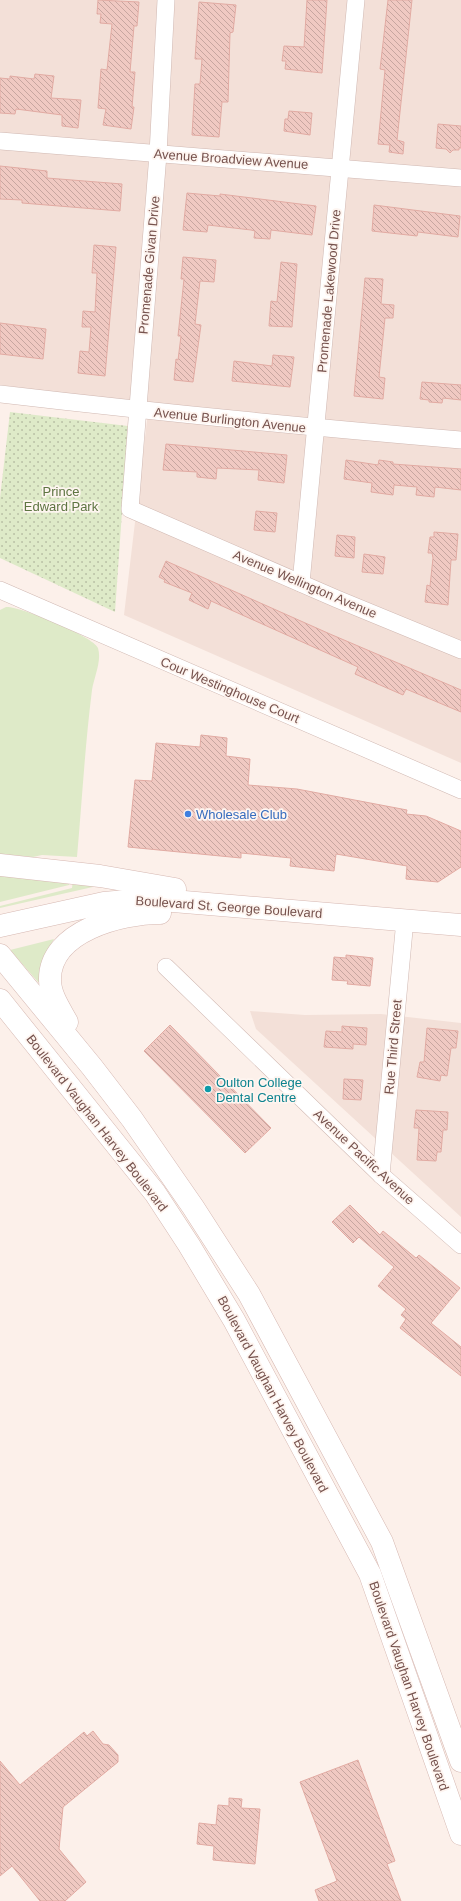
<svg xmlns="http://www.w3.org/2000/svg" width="461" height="1901" viewBox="0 0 461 1901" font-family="Helvetica,sans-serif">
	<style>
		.residential { fill: #f3e0d8 }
		.green { fill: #deeac8 }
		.park { fill: url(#park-dots) }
		.building { fill: url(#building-back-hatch); stroke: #e2aba3 }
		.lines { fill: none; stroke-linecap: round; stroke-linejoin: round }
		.minor-casing { stroke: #d0b8b2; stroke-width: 18 }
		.secondary-casing { stroke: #d6b8b2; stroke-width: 23 }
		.minor { stroke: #fff; stroke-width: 17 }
		.secondary { stroke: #fff; stroke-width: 22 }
		.shop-dot { fill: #3f7fe0; stroke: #fef5f0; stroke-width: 1.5 }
		.culture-dot { fill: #0f9aa8; stroke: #fef5f0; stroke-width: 1.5 }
		.labels { text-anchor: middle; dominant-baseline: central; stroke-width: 3.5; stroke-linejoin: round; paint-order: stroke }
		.street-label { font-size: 13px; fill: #76524d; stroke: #fef5f0 }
		.park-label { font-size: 13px; fill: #5e7542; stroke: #fef5f0 }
		.shop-label { font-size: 13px; fill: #366cbe; stroke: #fef5f0; text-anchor: start }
		.culture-label { font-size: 13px; fill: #0d838f; stroke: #fef5f0; text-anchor: start }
	</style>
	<defs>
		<pattern id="park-dots" width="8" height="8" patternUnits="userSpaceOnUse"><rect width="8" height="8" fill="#deeac8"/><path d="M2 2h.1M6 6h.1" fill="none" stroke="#b9c0a5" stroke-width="1.8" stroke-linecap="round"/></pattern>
		<pattern id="building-back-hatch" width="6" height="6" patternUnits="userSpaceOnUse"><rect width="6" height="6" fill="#f0c9c2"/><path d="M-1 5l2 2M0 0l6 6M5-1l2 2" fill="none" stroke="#c7a6a0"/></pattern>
	</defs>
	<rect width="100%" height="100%" fill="#fcf0ea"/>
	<g class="residential">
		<polygon points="0,0 461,0 461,763 124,615 149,404 0,385"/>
		<polygon points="250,1011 305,1015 381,1014 461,1023 461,1217 256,1029"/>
	</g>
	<g class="green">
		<path d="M6 607C20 606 93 636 98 648 102 661 94 677 92 690 85 745 82 801 77 857L42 855 33 857 0 854V610Z"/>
		<polygon points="0,873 70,880 69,885 0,902"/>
		<polygon points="73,880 106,884 0,908 0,906 72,888"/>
		<polygon points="54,939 50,946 40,982 38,982 10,950"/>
	</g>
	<polygon class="park" points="10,412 128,426 115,612 0,558 0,498"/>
	<g class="building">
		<polygon points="98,0 139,2 137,26 134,26 130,72 135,72 132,107 134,107 131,129 103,125 106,109 98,108 101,69 107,70 112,24 100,23 101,14 97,14"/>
		<polygon points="307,0 327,0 322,73 285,69 286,61 282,61 284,46 304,47"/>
		<polygon points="388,0 412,0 397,140 404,142 403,154 389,152 390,145 378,144 385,70 380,69"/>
		<polygon points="199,2 236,5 233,32 230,33 228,102 222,102 219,137 192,135 195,84 200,84 202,59 195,59"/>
		<polygon points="35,74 54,76 51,98 81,100 78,128 62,126 62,115 16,109 15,114 0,113 0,78 10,79 10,76 34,79"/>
		<polygon points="289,111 312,113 310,135 284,131 285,119 288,119"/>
		<polygon points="438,124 461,126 461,148 459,148 459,150 453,150 450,153 446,149 436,148"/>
		<polygon points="0,166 47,171 47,178 122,184 120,211 22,203 22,200 0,199"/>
		<polygon points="187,193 220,196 220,194 316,206 312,235 271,230 270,239 254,238 255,231 251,230 208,225 207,232 183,230"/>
		<polygon points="374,205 460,216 458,237 418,232 417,236 372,231"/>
		<polygon points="94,245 116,247 105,376 78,373 80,351 89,352 91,327 82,327 83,311 95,312 97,273 92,273"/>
		<polygon points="183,257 216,260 214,282 200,281 195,324 201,325 193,382 174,380 176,359 178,360 181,336 178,336 184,279 181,279"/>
		<polygon points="281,262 297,264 292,327 269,326 271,301 277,302"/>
		<polygon points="365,278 383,279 381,304 394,305 393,318 385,318 379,377 385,378 383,399 354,396"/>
		<polygon points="0,323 46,329 43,359 0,354"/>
		<polygon points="273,355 294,357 290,387 232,381 234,361 272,366"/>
		<polygon points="422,382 461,385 461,400 443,398 442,403 429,402 429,400 420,399"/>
		<polygon points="166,444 287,455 284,483 258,480 259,470 217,468 216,479 197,477 197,472 163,470"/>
		<polygon points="346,460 378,465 379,460 393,462 393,464 461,469 461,490 435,487 434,497 416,495 417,487 394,485 393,495 371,492 372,483 344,479"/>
		<polygon points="256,511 277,513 275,532 254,530"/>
		<polygon points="434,532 458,534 456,560 451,560 448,605 425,602 427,585 430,586 433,558 432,553 428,553 430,537 434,537"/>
		<polygon points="337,535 355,537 354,558 335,556"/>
		<polygon points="364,554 385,557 383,574 362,572"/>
		<polygon points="166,561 330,634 461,690 461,712 406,689 403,695 355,674 358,667 211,601 208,609 189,600 192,593 164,582 165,580 159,577"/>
		<polygon points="201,735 227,738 226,756 250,759 248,785 297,789 407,810 406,814 426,816 461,831 461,867 438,882 406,879 407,866 336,854 334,871 290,866 291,858 241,853 241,858 128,847 135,780 152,781 156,743 200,747"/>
		<polygon points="346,955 373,958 370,986 347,984 348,981 332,980 334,957 346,958"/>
		<polygon points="170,1025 271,1128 245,1153 144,1051"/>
		<polygon points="342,1026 367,1028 366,1045 353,1044 353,1049 324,1047 326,1031 342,1032"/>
		<polygon points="427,1028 458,1031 456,1048 451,1048 447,1076 441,1075 440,1081 417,1077 420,1062 424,1062"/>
		<polygon points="344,1079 363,1080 361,1100 343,1099"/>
		<polygon points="416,1110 448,1112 447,1130 443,1130 441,1152 437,1152 436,1161 417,1160 419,1128 414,1128"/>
		<polygon points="350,1205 380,1235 383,1231 416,1258 419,1255 460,1288 431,1323 461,1347 461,1376 400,1328 406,1319 401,1315 406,1309 378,1286 394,1267 359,1237 353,1243 332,1222"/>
		<polygon points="93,1731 103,1744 109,1745 118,1755 118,1762 63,1807 59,1849 86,1882 65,1901 40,1901 12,1866 0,1876 0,1761 20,1785 84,1732 87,1736"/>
		<polygon points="358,1760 395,1861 387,1864 401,1901 319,1901 315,1890 337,1881 300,1782"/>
		<polygon points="229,1798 242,1799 241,1808 260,1809 255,1864 213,1860 214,1846 197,1844 199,1823 216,1825 218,1805 229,1806"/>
	</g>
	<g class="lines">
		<defs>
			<g id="minor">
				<polyline points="166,0 158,154 130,509 337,599 461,650"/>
				<polyline points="0,141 461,178"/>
				<path d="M0 394C153 412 307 427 461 440"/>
				<polyline points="301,583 356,0"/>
				<polyline points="0,590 461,790"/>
				<polyline points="166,967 381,1175 461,1245"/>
				<polyline points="381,1175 405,920"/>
			</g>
			<g id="secondary">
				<polyline points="0,865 100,876 175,889"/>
				<polyline points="0,926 104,903 149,899 461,925"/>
				<polyline points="0,955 92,1067 132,1119 193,1207 249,1294 382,1542 461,1761"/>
				<polyline points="0,1000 155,1193 189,1245 234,1320 370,1574 461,1834"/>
				<path d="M67 1022C60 1009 50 995 50 980 49 931 122 913 160 913"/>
			</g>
		</defs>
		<use href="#minor" class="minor-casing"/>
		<use href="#secondary" class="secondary-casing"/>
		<use href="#minor" class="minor"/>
		<use href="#secondary" class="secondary"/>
	</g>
	<circle class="shop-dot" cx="188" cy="814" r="4"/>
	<circle class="culture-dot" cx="208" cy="1089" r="4"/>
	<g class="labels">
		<g class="street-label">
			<text transform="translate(231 159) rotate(4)">Avenue Broadview Avenue</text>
			<text transform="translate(149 265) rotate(-85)">Promenade Givan Drive</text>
			<text transform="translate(329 291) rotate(-85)">Promenade Lakewood Drive</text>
			<text transform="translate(230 420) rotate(6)">Avenue Burlington Avenue</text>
			<text transform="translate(305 584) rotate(23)">Avenue Wellington Avenue</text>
			<text transform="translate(230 690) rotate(23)">Cour Westinghouse Court</text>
			<text transform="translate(229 907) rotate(4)">Boulevard St. George Boulevard</text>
			<text transform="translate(393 1047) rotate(-85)">Rue Third Street</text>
			<text transform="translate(97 1123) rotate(52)">Boulevard Vaughan Harvey Boulevard</text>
			<text transform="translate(364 1157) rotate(43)">Avenue Pacific Avenue</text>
			<text transform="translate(273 1394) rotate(62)">Boulevard Vaughan Harvey Boulevard</text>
			<text transform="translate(409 1686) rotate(71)">Boulevard Vaughan Harvey Boulevard</text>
		</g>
		<g class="park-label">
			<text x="61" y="491">Prince<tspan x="61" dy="15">Edward Park</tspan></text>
		</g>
		<g class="shop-label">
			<text x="196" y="814">Wholesale Club</text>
		</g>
		<g class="culture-label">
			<text x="216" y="1082">Oulton College<tspan x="216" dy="15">Dental Centre</tspan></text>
		</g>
	</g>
</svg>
